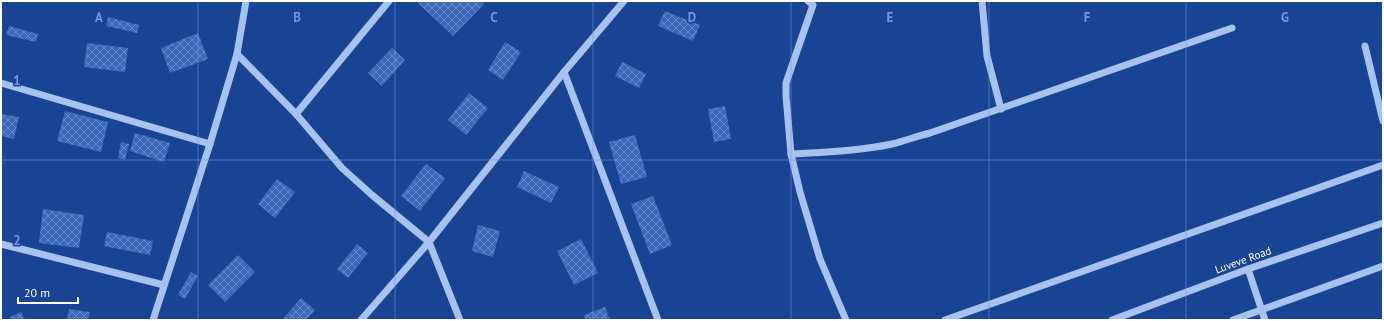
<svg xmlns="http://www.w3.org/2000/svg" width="1384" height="321" viewBox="0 0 1384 321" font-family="'PT Sans',sans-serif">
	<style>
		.building { fill: url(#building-cross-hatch) }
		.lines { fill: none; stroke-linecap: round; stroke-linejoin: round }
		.minor { stroke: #a8c2f0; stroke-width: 7 }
		.grid { fill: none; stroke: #7795e8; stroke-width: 1; stroke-opacity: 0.55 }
		.labels { text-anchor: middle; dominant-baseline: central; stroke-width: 3; stroke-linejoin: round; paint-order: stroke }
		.street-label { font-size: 11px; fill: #fff; stroke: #184493 }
		.grid-label { font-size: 13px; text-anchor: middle; font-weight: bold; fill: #7795e8; stroke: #184493; stroke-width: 3; stroke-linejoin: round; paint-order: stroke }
	</style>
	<defs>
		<pattern id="building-cross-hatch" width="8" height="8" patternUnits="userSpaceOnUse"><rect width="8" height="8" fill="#3c6ab9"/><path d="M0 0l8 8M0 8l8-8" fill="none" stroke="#6388c7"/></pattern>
	</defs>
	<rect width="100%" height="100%" fill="#184493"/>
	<g class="building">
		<polygon points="418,1 481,1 484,4 453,36 417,2"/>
		<polygon points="665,11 700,25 693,41 658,26"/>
		<polygon points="108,17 139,25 137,33 106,26"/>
		<polygon points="9,26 38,34 36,42 6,35"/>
		<polygon points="198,33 208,59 170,73 161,48"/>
		<polygon points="505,42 521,52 503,80 488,70"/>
		<polygon points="87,43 128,48 125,72 84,67"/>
		<polygon points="392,48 405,60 382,86 368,73"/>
		<polygon points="622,62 646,74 639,88 615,76"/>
		<polygon points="469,93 488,108 466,135 448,120"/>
		<polygon points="725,106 731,139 714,142 708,109"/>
		<polygon points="65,111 108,122 101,152 57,141"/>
		<polygon points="1,114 19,117 14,139 1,136"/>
		<polygon points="135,133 170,143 164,162 130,151"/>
		<polygon points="635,135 647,177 621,184 609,142"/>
		<polygon points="121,142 129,144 125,160 118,158"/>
		<polygon points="426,164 445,178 420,211 401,196"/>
		<polygon points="524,171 559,187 551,203 517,187"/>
		<polygon points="277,179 295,192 275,218 258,204"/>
		<polygon points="653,196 672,245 650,254 631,204"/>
		<polygon points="43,209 84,215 79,248 39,243"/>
		<polygon points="478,225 500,231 493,257 472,251"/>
		<polygon points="107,232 153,241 150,255 104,246"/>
		<polygon points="581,239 598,273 574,285 557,251"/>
		<polygon points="357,244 368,253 348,278 337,269"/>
		<polygon points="238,255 255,272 225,302 208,285"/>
		<polygon points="191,272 198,276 185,299 178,295"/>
		<polygon points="301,298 315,310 306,320 282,320"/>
		<polygon points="605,307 610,320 585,320 584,315"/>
		<polygon points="69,309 90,312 88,320 67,320"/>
		<polygon points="21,312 25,320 12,320 10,317"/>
	</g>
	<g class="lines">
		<g class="minor">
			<polyline points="808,1 813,5 786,83 786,96 791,154 800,192 820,259 846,320"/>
			<polyline points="982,1 987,56 1001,109"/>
			<polyline points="1365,46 1383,121"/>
			<polyline points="237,54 296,114 389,1"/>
			<polyline points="564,72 658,320"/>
			<polyline points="1,83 210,144"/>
			<polyline points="296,114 342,168 372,195 429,242 460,320"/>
			<path d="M791 154C825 152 859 151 892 144 905 141 917 136 930 133L1232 28"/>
			<polyline points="1,244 164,285"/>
			<polyline points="1248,269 1265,320"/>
			<polyline points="153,320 210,144 237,54 246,1"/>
			<polyline points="361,320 429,242 564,72 624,1"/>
			<polyline points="945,320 1383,165"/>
			<polyline points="1112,320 1248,269 1383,223"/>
			<polyline points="1233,320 1383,266"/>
		</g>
	</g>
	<path class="grid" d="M198 1V320M395 1V320M593 1V320M791 1V320M989 1V320M1186 1V320M1 160H1383"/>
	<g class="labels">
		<g class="street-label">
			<text transform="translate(1243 260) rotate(-20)">Luveve Road</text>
		</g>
	</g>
	<g class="grid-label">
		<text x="99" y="22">A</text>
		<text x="297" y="22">B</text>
		<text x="494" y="22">C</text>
		<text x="692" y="22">D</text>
		<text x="890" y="22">E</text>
		<text x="1087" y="22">F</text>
		<text x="1285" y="22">G</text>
		<text x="17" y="85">1</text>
		<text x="17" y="245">2</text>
	</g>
	<rect width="1384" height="321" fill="none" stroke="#ffffff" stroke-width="4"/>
	<path d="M18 297v6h60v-6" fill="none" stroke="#ffffff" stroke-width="2"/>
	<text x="24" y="297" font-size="12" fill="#ffffff" stroke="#184493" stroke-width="3" paint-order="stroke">20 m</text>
</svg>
